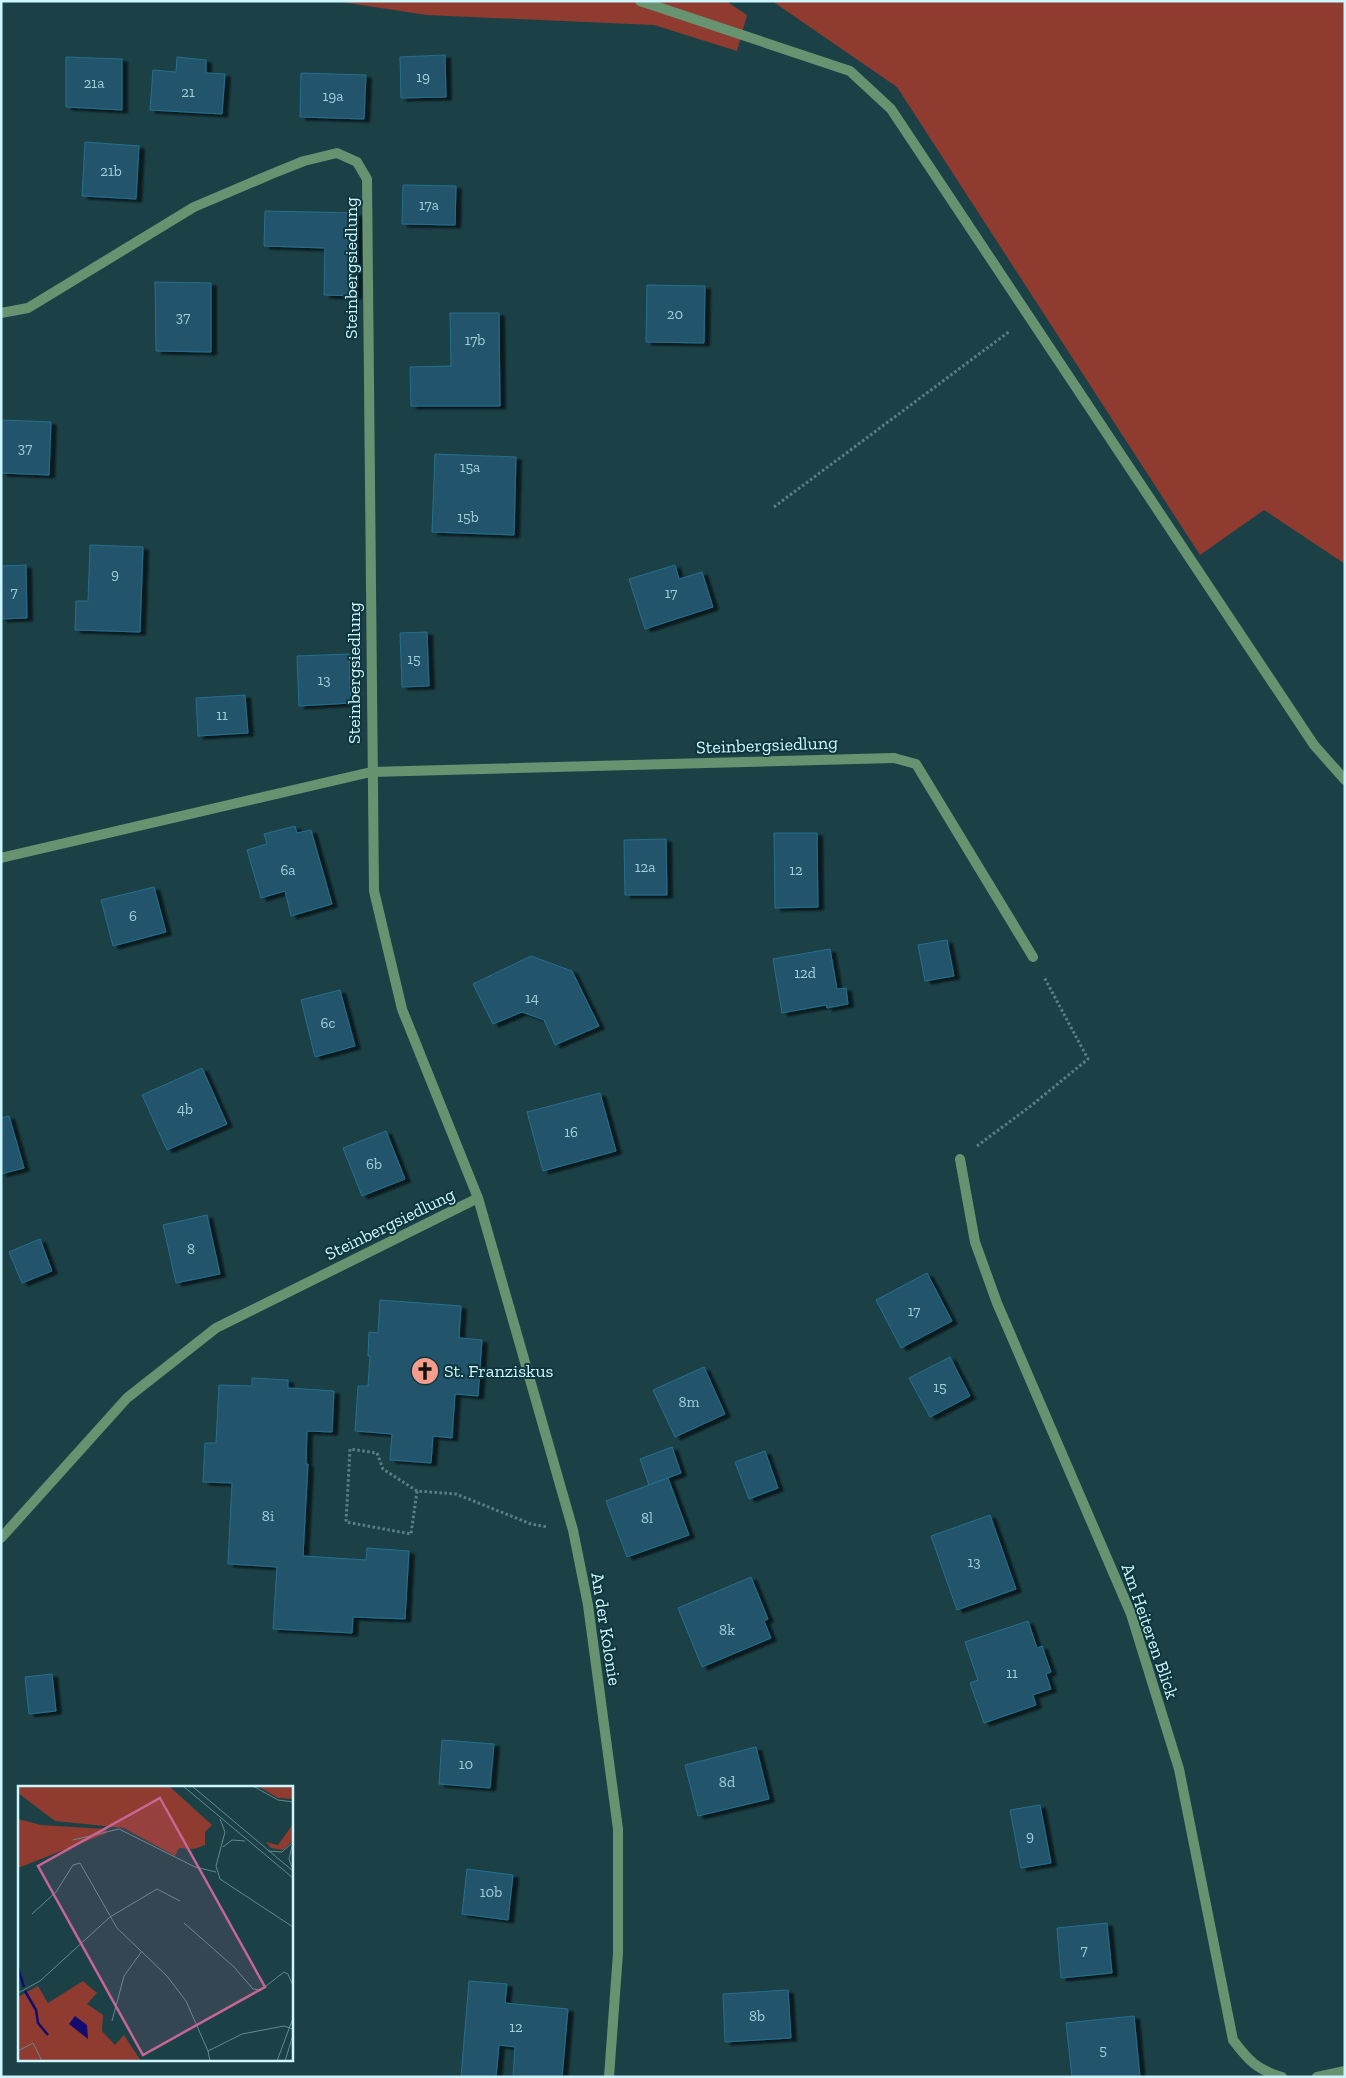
<svg xmlns="http://www.w3.org/2000/svg" width="1346" height="2078" viewBox="0 0 1346 2078" font-family="'Zilla Slab',serif">
	<style>
		.green { fill: #8f3b2f }
		.building { fill: #23556c; stroke: #256f8f; filter: url(#shadow) }
		.lines { fill: none; stroke-linecap: round; stroke-linejoin: round }
		.path { stroke: #598086; stroke-width: 3; stroke-dasharray: 2.5 2.5; stroke-linecap: butt }
		.lane { stroke: #679371; stroke-width: 10 }
		.street { stroke: #679371; stroke-width: 10 }
		.labels { text-anchor: middle; dominant-baseline: central; stroke-width: 4; stroke-linejoin: round; paint-order: stroke }
		.number-label { font-size: 15px; fill: #a2ceda }
		.street-label { font-size: 18px; fill: #cdf6fe; stroke: #10363d }
		.poi-label { font-size: 18px; fill: #cdf6fe; stroke: #10363d; text-anchor: start }
		.inset-river { fill: none; stroke: #120c71; stroke-width: 2.5 }
		.inset-road { fill: none; stroke: #628990; stroke-width: 1 }
		.view { fill: #c66694; fill-opacity: 0.15; stroke: #c66694; stroke-width: 2.5 }
		.inset-edge { fill: none; stroke: #cdf6fe; stroke-width: 2.5 }
	</style>
	<defs>
		<filter id="shadow"><feDropShadow dx="5.5" dy="3" stdDeviation="1" flood-color="#0009"/></filter>
	</defs>
	<rect width="100%" height="100%" fill="#1b4147"/>
	<g class="green">
		<polygon points="335,1 726,1 747,15 737,51 654,25 427,15"/>
		<polygon points="772,1 1345,1 1345,564 1264,510 1200,555 897,87"/>
	</g>
	<g class="building">
		<polygon points="445,55 446,97 401,98 400,57"/>
		<polygon points="66,57 122,59 122,110 66,107"/>
		<polygon points="177,57 206,60 206,73 225,74 222,114 150,110 153,70 176,72"/>
		<polygon points="301,73 366,75 364,119 300,117"/>
		<polygon points="85,142 139,146 136,199 82,196"/>
		<polygon points="403,185 456,186 455,225 402,224"/>
		<polygon points="265,211 357,213 356,296 324,295 325,248 264,246"/>
		<polygon points="155,282 211,283 211,352 156,351"/>
		<polygon points="647,285 705,286 704,343 646,342"/>
		<polygon points="450,313 499,313 500,406 411,406 410,367 451,366"/>
		<polygon points="1,420 51,422 49,475 1,473"/>
		<polygon points="435,454 516,457 514,535 432,532"/>
		<polygon points="90,545 143,547 140,632 75,630 76,601 88,601"/>
		<polygon points="26,565 27,618 1,619 1,566"/>
		<polygon points="675,565 679,579 702,572 713,607 645,629 629,579"/>
		<polygon points="427,632 429,686 402,687 400,633"/>
		<polygon points="349,654 351,703 299,706 297,656"/>
		<polygon points="245,695 248,733 198,736 196,698"/>
		<polygon points="295,826 297,833 311,830 332,904 291,916 285,891 261,898 247,850 267,844 264,834"/>
		<polygon points="774,833 817,833 818,907 775,908"/>
		<polygon points="666,839 667,895 625,895 624,840"/>
		<polygon points="154,887 166,932 113,946 101,900"/>
		<polygon points="947,940 954,976 925,981 918,945"/>
		<polygon points="830,949 837,989 846,988 848,1004 827,1008 826,1005 782,1013 773,959"/>
		<polygon points="531,956 572,971 599,1026 555,1045 544,1020 522,1012 493,1024 473,984"/>
		<polygon points="340,990 355,1046 315,1057 301,1000"/>
		<polygon points="202,1068 227,1124 167,1150 142,1095"/>
		<polygon points="600,1093 616,1151 543,1171 527,1112"/>
		<polygon points="9,1116 24,1168 1,1174 1,1118"/>
		<polygon points="386,1131 405,1179 362,1196 343,1148"/>
		<polygon points="207,1215 220,1274 176,1283 163,1225"/>
		<polygon points="40,1239 52,1271 22,1283 9,1252"/>
		<polygon points="927,1273 952,1321 901,1348 876,1300"/>
		<polygon points="380,1300 461,1306 459,1338 482,1340 478,1396 455,1394 452,1438 433,1436 431,1463 390,1460 392,1434 355,1431 358,1386 368,1386 370,1356 368,1356 369,1332 378,1333"/>
		<polygon points="950,1357 970,1396 930,1417 909,1378"/>
		<polygon points="704,1367 725,1414 675,1437 653,1390"/>
		<polygon points="252,1378 288,1380 288,1388 334,1391 332,1432 307,1431 306,1464 308,1464 303,1556 366,1560 367,1548 409,1551 405,1619 353,1617 352,1633 273,1629 277,1567 228,1564 232,1483 203,1482 205,1443 216,1443 219,1385 252,1386"/>
		<polygon points="672,1447 681,1473 649,1485 640,1459"/>
		<polygon points="765,1451 778,1488 749,1499 735,1462"/>
		<polygon points="668,1478 689,1535 627,1557 606,1501"/>
		<polygon points="990,1515 1016,1589 957,1610 931,1536"/>
		<polygon points="751,1577 768,1619 764,1621 771,1638 702,1667 678,1608"/>
		<polygon points="1028,1621 1037,1648 1042,1646 1051,1672 1046,1674 1051,1689 1033,1695 1036,1705 984,1723 970,1683 978,1680 965,1642"/>
		<polygon points="52,1674 56,1711 29,1714 25,1677"/>
		<polygon points="442,1740 494,1744 490,1788 439,1784"/>
		<polygon points="756,1747 769,1799 698,1816 685,1765"/>
		<polygon points="1040,1805 1051,1863 1021,1868 1010,1810"/>
		<polygon points="467,1869 513,1875 508,1920 462,1914"/>
		<polygon points="1107,1923 1112,1973 1061,1978 1057,1928"/>
		<polygon points="469,1981 507,1984 505,2003 568,2009 562,2077 513,2077 515,2047 499,2045 496,2077 461,2077"/>
		<polygon points="788,1990 791,2038 725,2042 723,1994"/>
		<polygon points="1134,2016 1140,2077 1072,2077 1066,2023"/>
	</g>
	<g class="lines">
		<g class="path">
			<polyline points="774,507 1010,331"/>
			<polyline points="977,1146 1032,1105 1088,1059 1044,977"/>
			<polyline points="417,1491 411,1534 346,1522 350,1449 377,1453 383,1469 417,1491 456,1494 531,1524 548,1527"/>
		</g>
		<g class="lane">
			<polyline points="640,1 850,71 891,109 1314,745 1345,780"/>
			<polyline points="894,758 916,764 1033,957"/>
		</g>
		<g class="street">
			<polyline points="1,313 28,308 194,207 274,173 304,161 337,153 357,162 367,179 374,891 402,1009 478,1198 573,1530 588,1605 618,1829 618,1953 609,2077"/>
			<polyline points="1,858 371,772 894,758"/>
			<path d="M960 1159 975 1242 997 1303 1131 1614 1179 1769 1233 2040C1248 2060 1257 2070 1282 2077"/>
			<polyline points="1,1538 127,1398 216,1328 478,1198"/>
			<polyline points="1317,2077 1345,2071"/>
		</g>
	</g>
	<defs>
		<symbol id="church-disc" viewBox="-11 -11 22 22"><circle r="9.5" fill="#f59d8d" stroke="#10363d"/><path d="M-1.2-6h2.4v3.5h3.3v2.4h-3.3V6h-2.4V-.1h-3.3v-2.4h3.3Z" fill="#111"/></symbol>
	</defs>
	<g fill-rule="evenodd">
		<use href="#church-disc" x="409" y="1355" width="32" height="32"/>
	</g>
	<g class="labels">
		<g class="number-label">
			<text x="423" y="77">19</text>
			<text x="94" y="83">21a</text>
			<text x="188" y="92">21</text>
			<text x="333" y="96">19a</text>
			<text x="111" y="171">21b</text>
			<text x="429" y="205">17a</text>
			<text x="675" y="314">20</text>
			<text x="183" y="317">37</text>
			<text x="475" y="340">17b</text>
			<text x="25" y="448">37</text>
			<text x="470" y="467">15a</text>
			<text x="468" y="517">15b</text>
			<text x="115" y="574">9</text>
			<text x="14" y="592">7</text>
			<text x="671" y="593">17</text>
			<text x="414" y="659">15</text>
			<text x="324" y="680">13</text>
			<text x="222" y="715">11</text>
			<text x="645" y="867">12a</text>
			<text x="288" y="870">6a</text>
			<text x="796" y="870">12</text>
			<text x="133" y="916">6</text>
			<text x="805" y="973">12d</text>
			<text x="532" y="998">14</text>
			<text x="328" y="1023">6c</text>
			<text x="185" y="1109">4b</text>
			<text x="571" y="1132">16</text>
			<text x="374" y="1164">6b</text>
			<text x="191" y="1249">8</text>
			<text x="914" y="1311">17</text>
			<text x="940" y="1387">15</text>
			<text x="689" y="1402">8m</text>
			<text x="268" y="1516">8i</text>
			<text x="647" y="1518">8l</text>
			<text x="974" y="1562">13</text>
			<text x="727" y="1630">8k</text>
			<text x="1012" y="1673">11</text>
			<text x="466" y="1764">10</text>
			<text x="727" y="1782">8d</text>
			<text x="1030" y="1836">9</text>
			<text x="491" y="1892">10b</text>
			<text x="1084" y="1950">7</text>
			<text x="757" y="2016">8b</text>
			<text x="516" y="2027">12</text>
			<text x="1103" y="2050">5</text>
		</g>
		<g class="street-label">
			<text transform="translate(351 268) rotate(-90)">Steinbergsiedlung</text>
			<text transform="translate(354 673) rotate(-90)">Steinbergsiedlung</text>
			<text transform="translate(767 745) rotate(-2)">Steinbergsiedlung</text>
			<text transform="translate(390 1224) rotate(-26)">Steinbergsiedlung</text>
			<text transform="translate(606 1629) rotate(81)">An der Kolonie</text>
			<text transform="translate(1150 1631) rotate(71)">Am Heiteren Blick</text>
		</g>
		<g class="poi-label">
			<text x="444" y="1371">St. Franziskus</text>
		</g>
	</g>
	<g transform="translate(18 1786)">
		<rect width="275" height="275" fill="#1b4147"/>
		<path d="M0 0H151L194 39 187 46V59L176 63 161 62 157 70 106 42 37 35 0 7ZM240 0H275V13L260 12ZM0 33 23 39 88 43 89 47 0 82ZM275 38V54L265 64 253 62 248 56 260 59ZM65 195 79 207 69 218 85 229 84 245 97 259 106 249 123 275H0V211L20 200 30 217Z" fill="#8f3b2f"/>
		<path d="M57 230 69 239 70 253 51 238Z" fill="#120c71"/>
		<path class="inset-river" d="M0 182 6 201M7 205 18 224 20 237 30 249"/>
		<path class="inset-road" d="M165 0 275 92M174 0 275 85M235 0 260 14 275 16M202 33 207 46 198 80 202 93 275 141M55 54 101 43 177 81 198 86M274 60 271 73 275 84M205 61 214 54 227 55M250 65 264 66 275 56M14 128 38 106 55 79 62 77 99 142 149 190 168 215 190 265M166 137 216 181 235 203 243 204 266 186 270 188 275 200M0 207 22 195 92 131 139 103 162 115M94 235 106 190 124 165M0 265 15 257 24 275M192 275 190 265 224 248 266 240 275 243M259 275 275 232M267 275 275 249"/>
		<path class="view" d="M142 12 247 201 125 269 20 80Z"/>
		<rect width="275" height="275" class="inset-edge"/>
	</g>
	<rect width="1346" height="2078" fill="none" stroke="#cdf6fe" stroke-width="5"/>
</svg>
